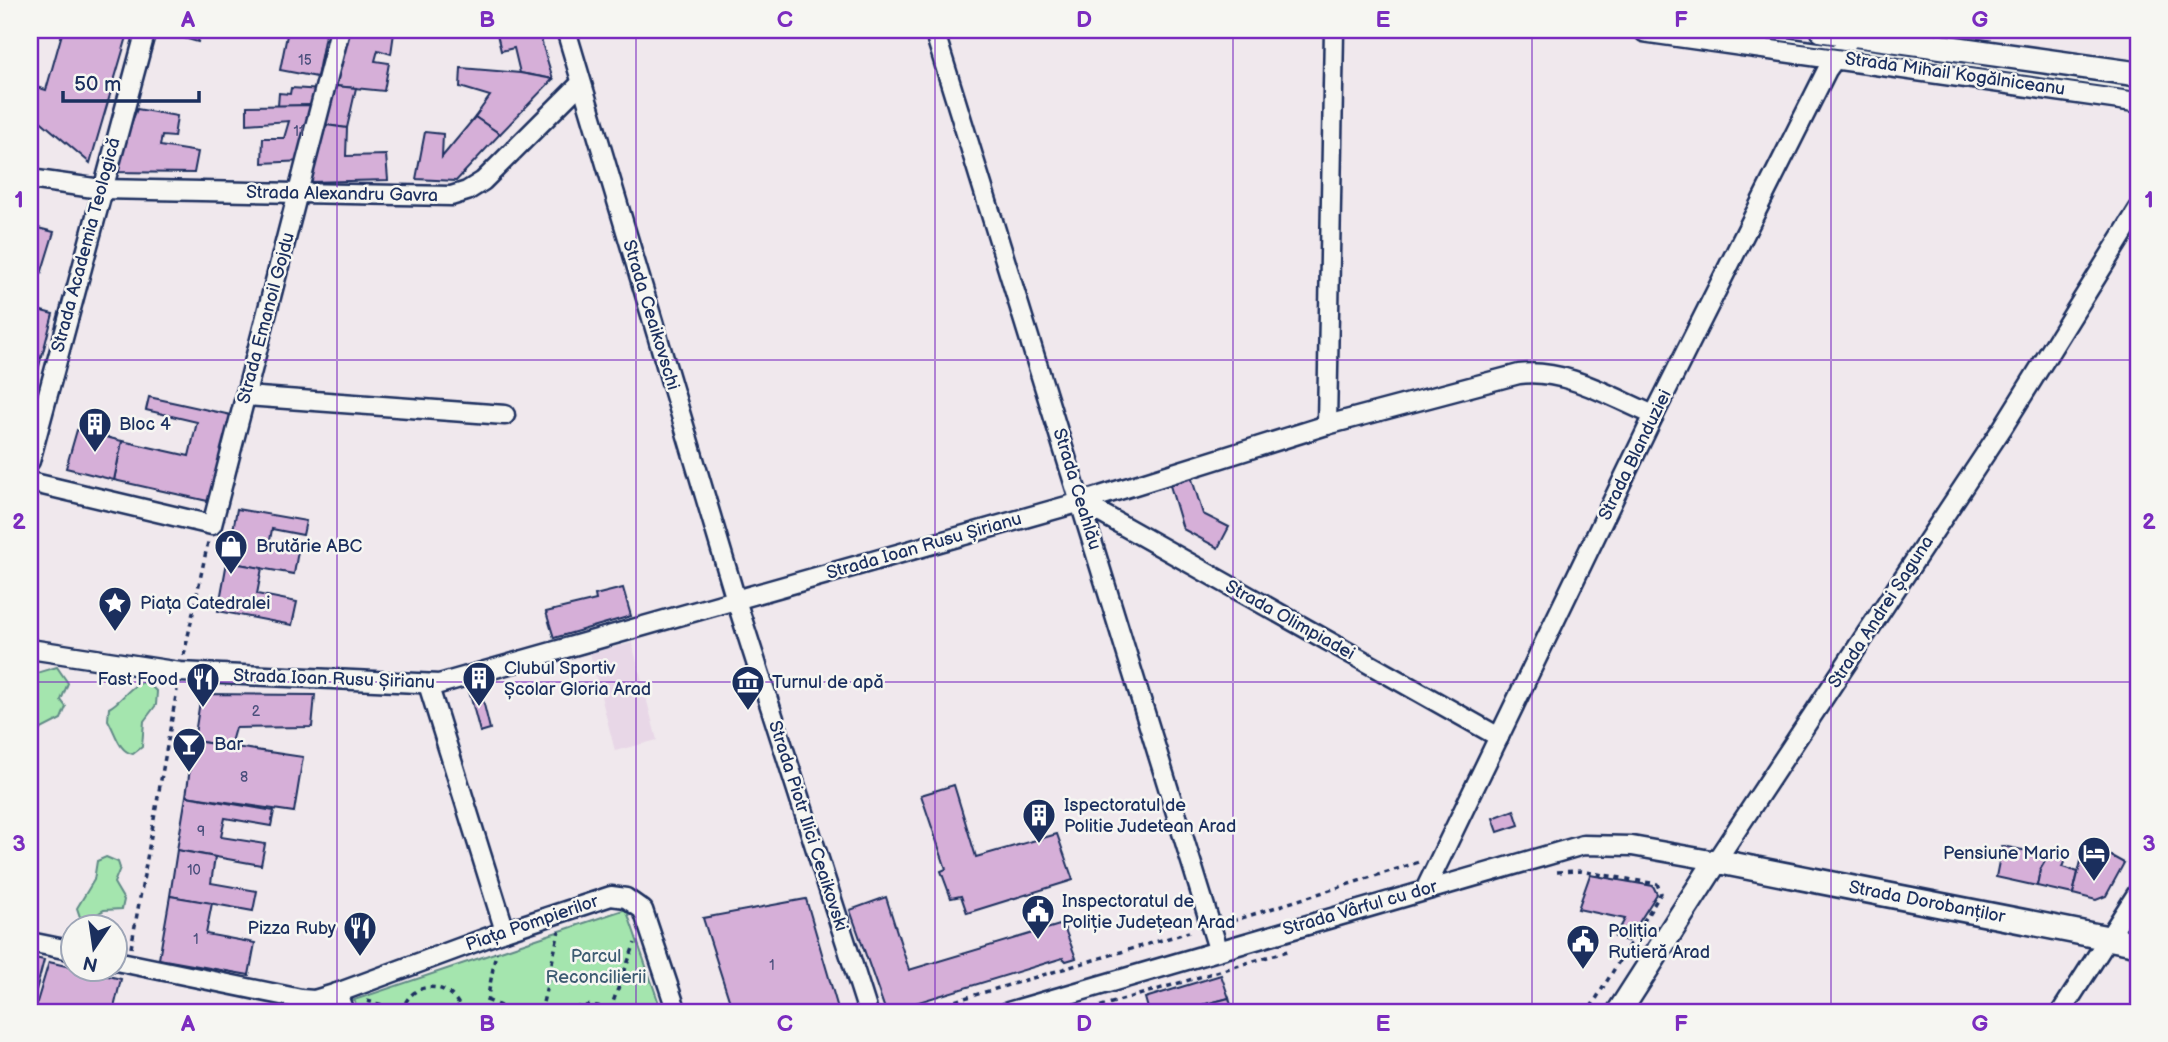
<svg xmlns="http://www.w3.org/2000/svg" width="2168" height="1042" viewBox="0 0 2168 1042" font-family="'Balsamiq Sans',sans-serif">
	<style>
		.built { fill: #e8d7e7 }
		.green { fill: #a4e5ae; stroke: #608a86; stroke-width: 2 }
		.building { fill: #d6afd8; stroke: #1b2f5e; stroke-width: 2 }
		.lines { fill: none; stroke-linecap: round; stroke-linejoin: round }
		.minor-casing { stroke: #1b2f5e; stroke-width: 23 }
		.major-casing { stroke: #1b2f5e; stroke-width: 28 }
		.path { stroke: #1b2f5e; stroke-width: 3.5; stroke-dasharray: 5 5; stroke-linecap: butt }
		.minor { stroke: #f6f6f2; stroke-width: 18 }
		.major { stroke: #f6f6f2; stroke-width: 23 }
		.tram { stroke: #1b2f5e; stroke-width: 2 }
		.grid { fill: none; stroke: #7b2cbf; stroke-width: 2; stroke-opacity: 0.55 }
		.labels { text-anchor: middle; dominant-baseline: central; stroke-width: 5; stroke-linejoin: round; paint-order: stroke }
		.number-label { font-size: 14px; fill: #4a4f7c }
		.street-label { font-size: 18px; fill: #1b2f5e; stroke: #f6f6f2 }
		.poi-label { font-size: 18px; fill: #1b2f5e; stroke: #f6f6f2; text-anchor: start }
		.park-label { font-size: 18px; fill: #3d5c72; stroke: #f6f6f2 }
		.neatline { fill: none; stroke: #7b2cbf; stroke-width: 2.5 }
		.grid-label { font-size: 23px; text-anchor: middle; font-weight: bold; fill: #7b2cbf }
	</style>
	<rect width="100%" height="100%" fill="#f0e8ed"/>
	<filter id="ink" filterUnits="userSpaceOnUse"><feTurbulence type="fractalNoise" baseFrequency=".0143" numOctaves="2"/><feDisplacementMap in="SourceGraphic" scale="14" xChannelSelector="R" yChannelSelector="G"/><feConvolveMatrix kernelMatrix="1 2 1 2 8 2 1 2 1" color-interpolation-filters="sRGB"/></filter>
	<g filter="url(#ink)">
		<polygon class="built" points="632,643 657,740 615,751 590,653"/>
		<g class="green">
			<polygon points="57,667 68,683 61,700 66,707 61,719 32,734 30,675"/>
			<path d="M147 682 157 692 156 705 144 721 142 747 133 754C119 752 116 734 108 720L109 708C124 700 130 683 147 682Z"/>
			<path d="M106 857 118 862 120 868 114 883 124 900 122 909 104 910C94 915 92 922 80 917L77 908 94 880 97 861Z"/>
			<polygon points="626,909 662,1012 359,1012 354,1000"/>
		</g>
		<g class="building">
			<polygon points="63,30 129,30 90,163 30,112 30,85 46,90"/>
			<polygon points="156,30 201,30 198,42"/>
			<polygon points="288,30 326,30 317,77 280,70"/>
			<polygon points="350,30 394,33 391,54 378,50 375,61 389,63 384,91 335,86"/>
			<polygon points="496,30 538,30 553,79 520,73 514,48 501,51"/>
			<polygon points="461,68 520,73 553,79 500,134 475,117 490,96 460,87"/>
			<polygon points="335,86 356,88 347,128 326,125"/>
			<polygon points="291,88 322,90 318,105 278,106 279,93 290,94"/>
			<polygon points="318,105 304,161 262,163 263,138 284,138 289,121 247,124 247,106"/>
			<polygon points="137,109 177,116 174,137 162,136 160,146 198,152 194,173 111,172"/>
			<polygon points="475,117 500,134 456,181 416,179 425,132 443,134 442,157"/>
			<polygon points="326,125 347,128 346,156 386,155 388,180 310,182"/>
			<polygon points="30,226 54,232 41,274 30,271"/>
			<polygon points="30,308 53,314 42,356 30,353"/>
			<polygon points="30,355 41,358 30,406"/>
			<polygon points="149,397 231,415 212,502 114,480 122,441 189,456 197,422 146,410"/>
			<polygon points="77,430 122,441 114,480 66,468"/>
			<polygon points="1191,476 1203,514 1229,527 1218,548 1183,529 1169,482"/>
			<polygon points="237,509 306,521 303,535 272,529 269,546 298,551 294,574 227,562"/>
			<polygon points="227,562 262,568 257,594 297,602 292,625 218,611"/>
			<polygon points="623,588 631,616 554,638 546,612 596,600 595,595"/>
			<polygon points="479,684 490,729 480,732 468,687"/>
			<polygon points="201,694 315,695 312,727 235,728 230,746 194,741"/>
			<polygon points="194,741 303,757 294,812 186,796"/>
			<polygon points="954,785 976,857 1057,834 1073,880 967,913 961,896 951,898 941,871 946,869 921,795"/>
			<polygon points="186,796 274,811 271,826 225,818 221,837 265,844 261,865 177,850"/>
			<polygon points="1514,810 1519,825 1498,832 1493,818"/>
			<polygon points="2002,846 2049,855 2040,870 2037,886 1996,877"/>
			<polygon points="2052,849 2068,853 2062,867 2078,872 2073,894 2037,886 2040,870"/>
			<polygon points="177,850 215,857 211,883 257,891 253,911 170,896"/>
			<polygon points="2104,852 2124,863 2106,896 2096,900 2073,894 2081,861 2094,869"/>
			<polygon points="1590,875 1653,886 1657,894 1627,941 1615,937 1625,919 1578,909"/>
			<polygon points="170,896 212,903 206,934 255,943 249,975 159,959"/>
			<polygon points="886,897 909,970 1063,924 1076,958 1066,961 1063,958 886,1012 850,910"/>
			<polygon points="806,899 839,1012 733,1012 703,918"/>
			<polygon points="30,957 44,960 34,998 30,997"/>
			<polygon points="49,962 121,979 113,1012 34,1012"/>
			<polygon points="1221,975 1229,998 1187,1009 1188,1012 1149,1012 1145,998"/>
			<polygon points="1229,998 1233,1012 1193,1012 1191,1008"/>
		</g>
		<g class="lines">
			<defs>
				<g id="minor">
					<polyline points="566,30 736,600 868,1012"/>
					<polyline points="934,30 1218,949"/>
					<polyline points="30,179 101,189 451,196 467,191 483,181 581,83"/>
					<polyline points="245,396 505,415"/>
					<polyline points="1327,425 1334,30"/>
					<polyline points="30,461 146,30"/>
					<polyline points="30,482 212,525 340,30"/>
					<polyline points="1081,502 1499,737"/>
					<path d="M30 649 180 672 439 684 1081 502 1327 425 1519 374C1565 368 1613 398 1654 415"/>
					<polyline points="428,684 505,931"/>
					<polyline points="1426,888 1654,415 1827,70 1856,30"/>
					<polyline points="30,942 74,951"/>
					<polyline points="116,961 301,999 314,1000 337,993"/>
					<polyline points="344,1012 337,993 505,931 611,896 626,898 643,910 677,1012"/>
					<polyline points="1008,1012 1583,845 1632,846 1716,861 2003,427 2138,210"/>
					<polyline points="2061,1012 2138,892"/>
				</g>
				<g id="major">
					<polyline points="1646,30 2138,100"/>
					<polyline points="1822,30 2138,74"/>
					<polyline points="1619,1012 1716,861 2138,944"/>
				</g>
			</defs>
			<use href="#minor" class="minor-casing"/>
			<use href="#major" class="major-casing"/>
			<g class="path">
				<polyline points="184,655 208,542"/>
				<polyline points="1557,872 1580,871 1657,884 1661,893 1588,1012"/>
				<polyline points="1232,921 1419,862"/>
				<polyline points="131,948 177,690"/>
				<polyline points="487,1000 514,1012"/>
				<polyline points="367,1001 403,1010"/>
				<polyline points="610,1010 635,943"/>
				<path d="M402 1012C410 978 452 980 462 1012"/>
				<polyline points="485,1012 496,952"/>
				<polyline points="541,1012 559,931"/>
				<path d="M566 1012C582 1004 598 1003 613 1012"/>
				<polyline points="917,1012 1189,932"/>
				<polyline points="1081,1012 1291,950"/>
			</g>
			<use href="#minor" class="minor"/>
			<use href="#major" class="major"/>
			<polyline class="tram" points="1703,30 2138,92"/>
		</g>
	</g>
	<path class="grid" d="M337 30V1012M636 30V1012M935 30V1012M1233 30V1012M1532 30V1012M1831 30V1012M30 360H2138M30 682H2138"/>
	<defs>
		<symbol id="building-pin" viewBox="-11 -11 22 30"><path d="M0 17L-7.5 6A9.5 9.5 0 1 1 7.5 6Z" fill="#1b2f5e" stroke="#f6f6f2"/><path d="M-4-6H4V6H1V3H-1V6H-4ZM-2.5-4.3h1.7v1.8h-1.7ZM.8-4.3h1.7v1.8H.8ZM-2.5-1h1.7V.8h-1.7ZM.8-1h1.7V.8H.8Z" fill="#fff"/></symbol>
		<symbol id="shop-pin" viewBox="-11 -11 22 30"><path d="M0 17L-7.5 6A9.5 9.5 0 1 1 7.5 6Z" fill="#1b2f5e" stroke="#f6f6f2"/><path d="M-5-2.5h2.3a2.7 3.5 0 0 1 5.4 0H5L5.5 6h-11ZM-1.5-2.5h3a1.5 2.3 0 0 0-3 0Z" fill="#fff"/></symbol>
		<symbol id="sight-pin" viewBox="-11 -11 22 30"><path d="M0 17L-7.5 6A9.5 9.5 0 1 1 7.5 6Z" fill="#1b2f5e" stroke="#f6f6f2"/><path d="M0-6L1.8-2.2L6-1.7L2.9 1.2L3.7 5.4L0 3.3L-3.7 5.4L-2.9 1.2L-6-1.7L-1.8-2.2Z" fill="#fff"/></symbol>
		<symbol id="restaurant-pin" viewBox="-11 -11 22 30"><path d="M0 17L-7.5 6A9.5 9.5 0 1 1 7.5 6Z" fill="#1b2f5e" stroke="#f6f6f2"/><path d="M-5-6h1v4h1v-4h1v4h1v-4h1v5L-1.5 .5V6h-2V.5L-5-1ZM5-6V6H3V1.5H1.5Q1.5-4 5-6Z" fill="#fff"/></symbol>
		<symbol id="museum-pin" viewBox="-11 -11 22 30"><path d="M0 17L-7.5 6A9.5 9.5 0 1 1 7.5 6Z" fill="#1b2f5e" stroke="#f6f6f2"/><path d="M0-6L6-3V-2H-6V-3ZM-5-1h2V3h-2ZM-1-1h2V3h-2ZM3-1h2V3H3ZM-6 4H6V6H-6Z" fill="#fff"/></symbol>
		<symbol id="bar-pin" viewBox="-11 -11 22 30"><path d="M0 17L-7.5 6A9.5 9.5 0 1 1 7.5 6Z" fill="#1b2f5e" stroke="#f6f6f2"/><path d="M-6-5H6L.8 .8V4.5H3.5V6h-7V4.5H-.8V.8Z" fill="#fff"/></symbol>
		<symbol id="hotel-pin" viewBox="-11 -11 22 30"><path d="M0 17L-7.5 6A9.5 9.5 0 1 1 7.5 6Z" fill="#1b2f5e" stroke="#f6f6f2"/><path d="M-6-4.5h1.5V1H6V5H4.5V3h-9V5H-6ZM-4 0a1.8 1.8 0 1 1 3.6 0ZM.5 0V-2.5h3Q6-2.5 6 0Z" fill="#fff"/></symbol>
		<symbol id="civic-pin" viewBox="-11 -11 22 30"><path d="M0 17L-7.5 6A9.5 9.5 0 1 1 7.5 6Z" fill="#1b2f5e" stroke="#f6f6f2"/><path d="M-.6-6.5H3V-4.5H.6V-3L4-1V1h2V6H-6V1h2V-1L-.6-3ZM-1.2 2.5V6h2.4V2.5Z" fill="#fff"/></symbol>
	</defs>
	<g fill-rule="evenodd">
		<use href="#building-pin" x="76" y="405" width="38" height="52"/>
		<use href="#shop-pin" x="212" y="527" width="38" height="52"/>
		<use href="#sight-pin" x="96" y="584" width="38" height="52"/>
		<use href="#building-pin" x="460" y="659" width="38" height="52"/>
		<use href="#restaurant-pin" x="184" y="660" width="38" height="52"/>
		<use href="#museum-pin" x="729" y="663" width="38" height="52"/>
		<use href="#bar-pin" x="170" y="725" width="38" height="52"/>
		<use href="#building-pin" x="1020" y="796" width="38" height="52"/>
		<use href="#hotel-pin" x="2075" y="834" width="38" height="52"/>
		<use href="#civic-pin" x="1019" y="892" width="38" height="52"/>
		<use href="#restaurant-pin" x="341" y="909" width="38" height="52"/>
		<use href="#civic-pin" x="1564" y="922" width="38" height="52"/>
	</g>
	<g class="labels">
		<g class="number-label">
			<text x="305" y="60">15</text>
			<text x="299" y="131">11</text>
			<text x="256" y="711">2</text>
			<text x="244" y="777">8</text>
			<text x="201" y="831">9</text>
			<text x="194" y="870">10</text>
			<text x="196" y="939">1</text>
			<text x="772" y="965">1</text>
		</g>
		<g class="street-label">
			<text transform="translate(1955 74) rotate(8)">Strada Mihail Kogălniceanu</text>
			<text transform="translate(342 194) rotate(1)">Strada Alexandru Gavra</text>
			<text transform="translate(86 245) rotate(-75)">Strada Academia Teologică</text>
			<text transform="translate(651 315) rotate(73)">Strada Ceaikovschi</text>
			<text transform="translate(266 318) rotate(-75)">Strada Emanoil Gojdu</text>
			<text transform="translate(1635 455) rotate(-64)">Strada Blanduziei</text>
			<text transform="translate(1077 489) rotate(73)">Strada Ceahlău</text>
			<text transform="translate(924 546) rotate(-16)">Strada Ioan Rusu Șirianu</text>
			<text transform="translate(1881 612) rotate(-57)">Strada Andrei Șaguna</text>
			<text transform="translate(1290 620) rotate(29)">Strada Olimpiadei</text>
			<text transform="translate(334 679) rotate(2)">Strada Ioan Rusu Șirianu</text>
			<text transform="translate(808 826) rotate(72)">Strada Piotr Ilici Ceaikovski</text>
			<text transform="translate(1927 902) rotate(11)">Strada Dorobanților</text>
			<text transform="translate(1360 908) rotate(-16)">Strada Vârful cu dor</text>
			<text transform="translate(532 923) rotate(-19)">Piața Pompierilor</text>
		</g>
		<g class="poi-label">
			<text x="119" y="424">Bloc 4</text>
			<text x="256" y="546">Brutărie ABC</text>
			<text x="140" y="603">Piața Catedralei</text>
			<text x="504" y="668">Clubul Sportiv<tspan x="504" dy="21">Școlar Gloria Arad</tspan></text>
			<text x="178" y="679" text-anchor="end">Fast Food</text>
			<text x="772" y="682">Turnul de apă</text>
			<text x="214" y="744">Bar</text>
			<text x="1064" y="805">Ispectoratul de<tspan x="1064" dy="21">Politie Judetean Arad</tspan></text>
			<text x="2070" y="853" text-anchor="end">Pensiune Mario</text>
			<text x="1062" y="901">Inspectoratul de<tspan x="1062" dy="21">Poliție Județean Arad</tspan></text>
			<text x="336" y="928" text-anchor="end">Pizza Ruby</text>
			<text x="1608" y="931">Poliția<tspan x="1608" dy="21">Rutieră Arad</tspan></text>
		</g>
		<g class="park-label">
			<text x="596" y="956">Parcul<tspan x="596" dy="21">Reconcilierii</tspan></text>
		</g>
	</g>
	<rect width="2168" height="1042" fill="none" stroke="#f6f6f2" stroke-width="77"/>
	<g transform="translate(94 948) rotate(193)"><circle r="33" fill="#f6f6f2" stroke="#9ea6b7" stroke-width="2"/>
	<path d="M0-5L12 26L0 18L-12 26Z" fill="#1b2f5e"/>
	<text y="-10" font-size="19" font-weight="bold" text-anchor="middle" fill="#1b2f5e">N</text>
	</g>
	<path d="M63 91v10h136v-10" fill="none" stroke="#1b2f5e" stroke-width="3.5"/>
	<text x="74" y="91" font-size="21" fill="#1b2f5e" stroke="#f6f6f2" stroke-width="5" paint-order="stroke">50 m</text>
	<rect x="38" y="38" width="2092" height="966" class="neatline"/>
	<g class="grid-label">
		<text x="188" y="27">A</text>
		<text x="487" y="27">B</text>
		<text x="785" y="27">C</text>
		<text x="1084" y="27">D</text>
		<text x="1383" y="27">E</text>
		<text x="1681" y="27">F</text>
		<text x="1980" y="27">G</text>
		<text x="19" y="207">1</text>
		<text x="2149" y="207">1</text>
		<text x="19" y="529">2</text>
		<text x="2149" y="529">2</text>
		<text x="19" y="851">3</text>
		<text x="2149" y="851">3</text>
		<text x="188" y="1031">A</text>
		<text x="487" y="1031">B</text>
		<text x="785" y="1031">C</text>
		<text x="1084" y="1031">D</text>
		<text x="1383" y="1031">E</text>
		<text x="1681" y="1031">F</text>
		<text x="1980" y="1031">G</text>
	</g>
</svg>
